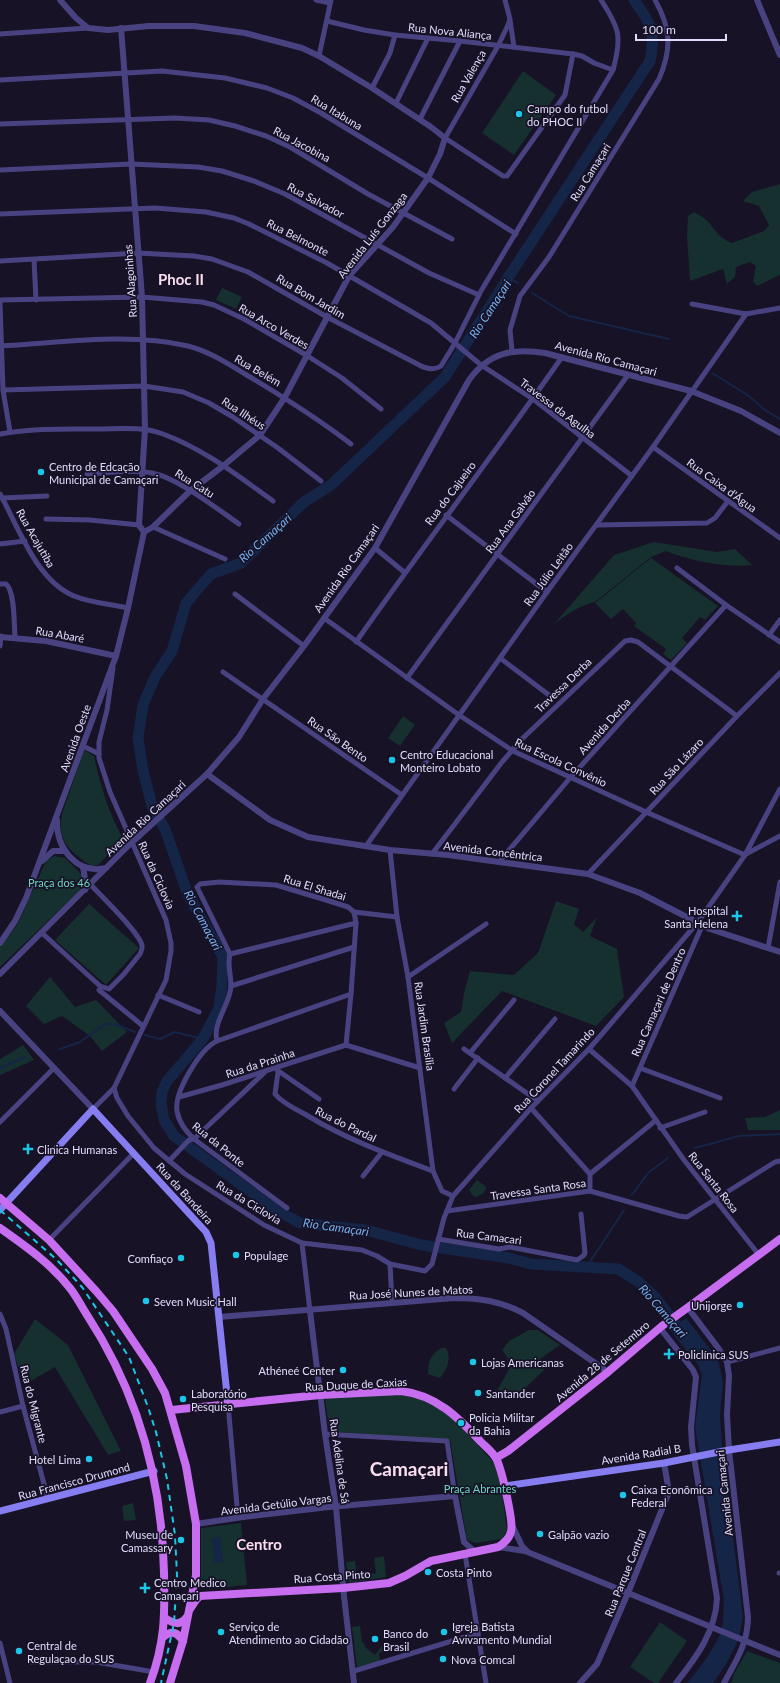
<svg xmlns="http://www.w3.org/2000/svg" width="780" height="1683" viewBox="0 0 780 1683" font-family="Lato,sans-serif">
	<style>
		.green { fill: #162f2f }
		.water { fill: #142548 }
		.lines { fill: none; stroke-linecap: round; stroke-linejoin: round }
		.stream { stroke: #142548; stroke-width: 2 }
		.river { stroke: #142548; stroke-width: 11 }
		.minor { stroke: #484380; stroke-width: 5 }
		.tertiary { stroke: #484380; stroke-width: 6 }
		.secondary { stroke: #867df1; stroke-width: 7 }
		.primary { stroke: #c66eef; stroke-width: 8 }
		.rail { stroke: #1cc6e6; stroke-width: 2; stroke-dasharray: 6 5; stroke-linecap: butt }
		.poi-dot { fill: #1cc6e6; stroke: #171226; stroke-width: 1.5 }
		.labels { text-anchor: middle; dominant-baseline: central; stroke-width: 3.5; stroke-linejoin: round; paint-order: stroke }
		.street-label { font-size: 11px; fill: #e1dbfb; stroke: #171226 }
		.poi-label { font-size: 11px; fill: #e1dbfb; stroke: #171226; text-anchor: start }
		.park-label { font-size: 11px; fill: #6ed4c0; stroke: #171226 }
		.water-label { font-size: 12px; font-style: italic; fill: #75b0f0; stroke: #171226 }
		.district-label { font-size: 15px; font-weight: bold; fill: #fbddef; stroke: #171226 }
		.town-label { font-size: 19px; font-weight: bold; fill: #fbddef; stroke: #171226 }
	</style>
	<rect width="100%" height="100%" fill="#171226"/>
	<g class="green">
		<polygon points="523,71 556,95 514,155 482,133"/>
		<path d="M780 184V275L757 286 753 281 756 266 750 262 736 267 735 277 727 284 723 269 690 281 687 235 688 216 694 212C699 215 707 219 710 224 718 234 720 238 732 243L764 231 769 225 759 206 743 201 752 192Z"/>
		<polygon points="222,288 242,297 236,309 216,300"/>
		<path d="M654 542 717 552 735 549 752 565C726 568 690 561 666 551L651 557 595 602C579 606 567 614 554 624L614 555Z"/>
		<polygon points="651,558 718,606 705,620 700,617 682,638 687,643 671,660 663,654 666,649 634,626 636,623 623,609 611,619 595,603"/>
		<polygon points="403,716 415,725 400,746 388,738"/>
		<path d="M84 750 94 756C99 781 110 818 124 839L98 865 91 866C71 852 56 841 62 814Z"/>
		<polygon points="54,856 65,858 82,875 83,883 79,891 0,967 0,947 17,925 46,861"/>
		<polygon points="556,901 579,909 574,924 583,932 597,917 590,936 617,949 624,997 596,1026 502,991 452,1043 444,1023 461,1012 464,993 470,971 514,975 538,953"/>
		<polygon points="89,904 139,948 106,985 55,940"/>
		<polygon points="50,977 75,1007 96,1000 127,1032 102,1051 90,1036 62,1016 44,1024 26,1006"/>
		<polygon points="23,1045 34,1060 0,1075 0,1059"/>
		<polygon points="780,1110 780,1130 748,1130 745,1118 765,1117"/>
		<path d="M477 1180 486 1187C486 1192 481 1195 476 1197L473 1196 469 1190Z"/>
		<polygon points="35,1319 68,1345 121,1451 108,1455 55,1367 24,1385 14,1354"/>
		<polygon points="529,1330 538,1330 560,1345 540,1359 544,1370 518,1395 497,1391 512,1364 502,1350 509,1341"/>
		<path d="M441 1348H446C452 1359 447 1369 440 1378L428 1374C428 1362 430 1355 441 1348Z"/>
		<polygon points="405,1394 425,1399 454,1419 495,1464 501,1484 507,1530 502,1539 476,1543 467,1540 450,1440 339,1432 329,1429 325,1398"/>
		<polygon points="133,1503 136,1520 124,1521 122,1506"/>
		<polygon points="241,1523 247,1585 207,1589 201,1582 201,1528"/>
		<polygon points="384,1556 386,1577 349,1583 346,1562 355,1561 357,1576 376,1573 374,1558"/>
		<polygon points="660,1622 687,1641 658,1683 654,1683 630,1667"/>
		<polygon points="360,1626 362,1642 364,1643 365,1647 375,1655 385,1642 394,1649 379,1653 380,1661 357,1667 352,1627"/>
		<polygon points="747,1651 780,1663 780,1683 731,1683 734,1674"/>
	</g>
	<g class="water">
		<path d="M686 1318 713 1353 719 1363 723 1383 720 1415 723 1459 743 1616 739 1639 725 1666 713 1683H687C698 1671 718 1644 722 1628 724 1619 723 1609 724 1600L695 1427 702 1375 698 1365 670 1330Z"/>
		<polygon points="220,1537 223,1562 215,1563 212,1538"/>
	</g>
	<g class="lines">
		<g class="stream">
			<polyline points="508,278 518,283"/>
			<polyline points="532,293 569,316 669,339"/>
			<polyline points="712,373 749,396 765,410 780,419"/>
			<polyline points="145,1035 160,1039 175,1032 203,1039"/>
			<polyline points="60,1049 80,1042 105,1024 114,1024 135,1032"/>
			<polyline points="0,1068 25,1057"/>
			<polyline points="695,1148 739,1136 780,1134"/>
			<polyline points="632,1195 648,1173 668,1158"/>
			<polyline points="586,1268 624,1210"/>
		</g>
		<path class="river" d="M634 0C651 25 656 29 650 61L513 270 445 377 331 485 304 502 241 563 211 574 186 603 172 651 155 677 143 705 138 738 143 771 153 809 165 829 188 895 223 957 222 985 219 1008 203 1039 167 1081 162 1092 161 1104 164 1120 174 1136 278 1211 300 1223 366 1230 421 1245 509 1258 531 1264 618 1269 639 1282 655 1297 685 1336"/>
		<g class="minor">
			<polyline points="316,0 330,3"/>
			<polyline points="505,0 510,19 508,25 498,46 445,138 503,176 507,176 565,95 573,54"/>
			<polyline points="510,20 514,47"/>
			<polyline points="327,21 364,30 395,35 460,41 573,54 582,56 594,63 613,70"/>
			<polyline points="0,34 88,28"/>
			<polyline points="319,56 331,0"/>
			<polyline points="0,80 162,71 225,78 267,88 293,98 321,113 428,178 516,234"/>
			<polyline points="372,88 390,53 395,35"/>
			<polyline points="396,103 428,38"/>
			<polyline points="420,119 460,41"/>
			<polyline points="0,124 175,118 209,120 235,126 266,136 290,147 368,194 452,239"/>
			<polyline points="0,170 131,164 198,167 222,171 254,181 285,194 429,273 479,295"/>
			<polyline points="0,214 155,208 206,212 234,218 249,224 327,263 431,323 481,365 533,399 632,476"/>
			<polyline points="34,260 36,300"/>
			<path d="M0 261 138 253 194 256 212 259 248 272 327 317 423 367C430 369 435 370 441 366L455 343 481 291 613 70C622 37 620 29 601 0"/>
			<polyline points="0,300 142,297 202,302 214,305 244,319 306,355 342,378 381,409"/>
			<polyline points="0,303 3,390 10,432"/>
			<polyline points="692,304 746,314 780,308"/>
			<path d="M0 346C61 343 128 332 188 346 208 351 227 363 245 374 282 396 317 418 351 444"/>
			<path d="M512 351 510 330 520 296 549 257 659 79C672 49 671 28 655 0"/>
			<polyline points="3,390 144,386 183,392 209,403 233,417 278,448 321,481"/>
			<path d="M0 434C32 428 65 429 97 429 119 429 142 426 163 434 204 449 238 476 273 501"/>
			<polyline points="653,447 780,538"/>
			<path d="M87 474C108 473 131 469 152 473 178 478 216 508 239 524"/>
			<path d="M0 494C19 528 36 580 74 596 91 603 111 604 128 608"/>
			<polyline points="2,498 47,496"/>
			<polyline points="446,515 547,592"/>
			<polyline points="46,519 90,520 139,525"/>
			<polyline points="597,525 707,523 715,518 728,501"/>
			<polyline points="153,527 225,559"/>
			<polyline points="0,544 25,541"/>
			<polyline points="375,548 404,572"/>
			<polyline points="677,568 726,605 780,642"/>
			<path d="M0 584H6C15 591 14 625 15 637"/>
			<polyline points="235,594 304,646"/>
			<polyline points="324,618 459,715 513,751 646,812 745,855"/>
			<polyline points="769,635 780,620"/>
			<path d="M356 642C423 546 495 453 562 357"/>
			<polyline points="0,646 1,636"/>
			<polyline points="500,658 549,695"/>
			<polyline points="223,672 402,795"/>
			<polyline points="407,678 628,375"/>
			<polyline points="83,746 99,754"/>
			<polyline points="366,846 547,592 653,447 746,314"/>
			<polyline points="390,850 397,917 408,977 433,1171 442,1191 453,1196"/>
			<polyline points="432,854 502,762 523,738 625,641 631,640 638,642 737,716"/>
			<polyline points="746,854 780,836"/>
			<polyline points="499,862 570,778 726,605"/>
			<polyline points="588,874 737,716 780,673"/>
			<path d="M42 933 100 986 109 989 124 974 140 954C141 951 143 949 142 945 138 931 102 897 91 885"/>
			<polyline points="768,948 780,882"/>
			<polyline points="230,954 356,923"/>
			<polyline points="408,977 486,924"/>
			<polyline points="231,986 354,947"/>
			<polyline points="99,990 143,1026"/>
			<polyline points="158,995 199,1012"/>
			<polyline points="217,1041 351,994"/>
			<polyline points="346,1045 351,994 356,923 354,912"/>
			<polyline points="464,1049 538,1101"/>
			<polyline points="589,1049 632,1086 684,1160 759,1255"/>
			<polyline points="470,1053 514,1000"/>
			<polyline points="640,1068 720,1098"/>
			<polyline points="277,1070 319,1099"/>
			<path d="M278 1072 275 1094C283 1104 298 1110 308 1116 348 1140 390 1155 433 1171"/>
			<polyline points="505,1078 555,1019"/>
			<polyline points="632,1086 702,926"/>
			<polyline points="114,1088 117,1098 128,1116 154,1148 185,1174 264,1225 302,1243 362,1250 377,1256 390,1264 425,1271 432,1264 444,1218 453,1196 531,1108 589,1049 698,922 745,855 780,789"/>
			<polyline points="454,1089 478,1058"/>
			<polyline points="179,1097 222,1085 346,1045 420,1068"/>
			<polyline points="531,1108 590,1174 590,1191"/>
			<polyline points="93,1109 114,1088 166,980 171,951 171,943 166,920 110,792 99,758 99,742 107,710 113,668"/>
			<polyline points="0,1122 54,1068"/>
			<polyline points="660,1128 705,1112"/>
			<polyline points="169,1161 189,1140 194,1139 264,1073"/>
			<polyline points="590,1174 655,1121"/>
			<polyline points="363,1176 382,1152"/>
			<path d="M287 1208 194 1139C186 1131 179 1123 177 1111 174 1092 200 1049 217 1041 212 1022 231 1004 231 985 231 974 227 965 230 954L197 887 200 884 219 882 276 885 326 900 348 907 354 912 397 917"/>
			<polyline points="447,1211 590,1191 679,1216 687,1217 775,1162 780,1161"/>
			<polyline points="438,1239 499,1249 510,1247 577,1260 583,1256 585,1253 581,1214"/>
			<polyline points="49,1240 134,1153"/>
			<polyline points="302,1243 310,1311"/>
			<polyline points="390,1264 392,1302"/>
			<polyline points="0,1314 6,1329 23,1406 48,1499"/>
			<polyline points="727,1362 780,1348"/>
			<polyline points="228,1404 238,1517"/>
			<polyline points="0,1412 23,1406"/>
			<polyline points="325,1434 447,1441 455,1496"/>
			<polyline points="465,1554 486,1683"/>
			<polyline points="779,1573 780,1573"/>
			<polyline points="0,1643 10,1683"/>
			<polyline points="31,1662 96,1662 154,1672"/>
			<polyline points="354,1671 478,1633"/>
		</g>
		<g class="tertiary">
			<polyline points="60,0 76,18 88,28 108,30 149,26 194,26 245,33 302,48 319,56 372,88 431,127 445,138 440,154 428,178 393,227 349,276 285,397 260,435 223,466 190,491 153,527 144,532"/>
			<polyline points="757,0 780,55"/>
			<polyline points="121,28 142,297 145,429 139,525 144,532"/>
			<polyline points="0,637 46,641 116,656"/>
			<polyline points="207,774 270,820 308,837 390,850 448,855 588,874 640,893 710,929 780,952"/>
			<path d="M57 820C56 847 76 875 106 868"/>
			<polyline points="42,861 53,851 65,851"/>
			<polyline points="83,867 86,884 85,890"/>
			<polyline points="0,943 15,921 26,898 116,656 128,608 144,532"/>
			<path d="M0 974 128 846 207 774 239 737 263 699 304 646 375 548 469 380C489 352 514 348 545 353L691 391 741 411 780 433"/>
			<polyline points="0,1011 93,1109"/>
			<path d="M688 1308 719 1349 727 1362 729 1376 727 1415 729 1450 748 1617C748 1643 736 1661 724 1683"/>
			<polyline points="310,1311 325,1434 336,1507 344,1596 354,1683"/>
			<path d="M219 1317 454 1298C480 1298 500 1301 523 1313L608 1372"/>
			<path d="M660 1328 693 1370 696 1377 691 1427 692 1445 717 1598C716 1631 696 1658 676 1683"/>
			<polyline points="196,1524 243,1517 329,1507 455,1496 464,1542 475,1552"/>
			<polyline points="512,1525 522,1546 527,1551"/>
			<polyline points="498,1547 525,1551 780,1655"/>
			<polyline points="580,1683 597,1664 628,1593 669,1492 664,1463"/>
		</g>
		<g class="secondary">
			<polyline points="0,1210 93,1109 206,1232 211,1243 228,1404"/>
			<polyline points="505,1486 664,1463 729,1450 780,1442"/>
			<polyline points="0,1511 154,1471"/>
		</g>
		<g class="primary">
			<polyline points="0,1198 49,1240 96,1291 113,1311 152,1369 165,1393 186,1466 196,1524 196,1575 183,1641 170,1683"/>
			<path d="M0 1228C24 1245 50 1263 69 1287 76 1295 81 1306 87 1315 138 1393 162 1480 164 1573 165 1615 165 1643 150 1683"/>
			<path d="M171 1410 320 1395 401 1391C436 1395 458 1417 481 1442 486 1447 494 1453 497 1460 503 1475 506 1491 509 1507 512 1525 516 1536 498 1547L431 1561 405 1576 389 1583 343 1588 200 1596 196 1600 190 1609"/>
			<polyline points="496,1458 508,1451 608,1372 662,1326 694,1303 780,1239"/>
			<path d="M165 1618C174 1624 180 1626 187 1617"/>
			<path d="M163 1637C172 1630 177 1632 183 1641"/>
		</g>
		<polyline class="rail" points="0,1210 56,1259 82,1287 129,1357 148,1407 156,1432 167,1479 175,1535 177,1575 174,1623 161,1683"/>
	</g>
	<g class="poi-dot">
		<circle cx="519" cy="114" r="4"/>
		<circle cx="41" cy="472" r="4"/>
		<circle cx="392" cy="760" r="4"/>
		<path d="M735 910h4v4h4v4h-4v4h-4v-4h-4v-4h4z"/>
		<path d="M26 1143h4v4h4v4h-4v4h-4v-4h-4v-4h4z"/>
		<circle cx="236" cy="1255" r="4"/>
		<circle cx="181" cy="1258" r="4"/>
		<circle cx="146" cy="1301" r="4"/>
		<circle cx="740" cy="1305" r="4"/>
		<path d="M667 1348h4v4h4v4h-4v4h-4v-4h-4v-4h4z"/>
		<circle cx="473" cy="1362" r="4"/>
		<circle cx="343" cy="1370" r="4"/>
		<circle cx="478" cy="1393" r="4"/>
		<circle cx="183" cy="1399" r="4"/>
		<circle cx="461" cy="1423" r="4"/>
		<circle cx="89" cy="1459" r="4"/>
		<circle cx="623" cy="1495" r="4"/>
		<circle cx="540" cy="1534" r="4"/>
		<circle cx="181" cy="1540" r="4"/>
		<circle cx="428" cy="1572" r="4"/>
		<path d="M143 1582h4v4h4v4h-4v4h-4v-4h-4v-4h4z"/>
		<circle cx="221" cy="1632" r="4"/>
		<circle cx="444" cy="1632" r="4"/>
		<circle cx="375" cy="1639" r="4"/>
		<circle cx="19" cy="1651" r="4"/>
		<circle cx="443" cy="1659" r="4"/>
	</g>
	<g class="labels">
		<g class="street-label">
			<text transform="translate(450 31) rotate(6)">Rua Nova Aliança</text>
			<text transform="translate(468 76) rotate(-60)">Rua Valença</text>
			<text transform="translate(337 112) rotate(31)">Rua Itabuna</text>
			<text transform="translate(302 144) rotate(28)">Rua Jacobina</text>
			<text transform="translate(590 172) rotate(-58)">Rua Camaçari</text>
			<text transform="translate(316 200) rotate(28)">Rua Salvador</text>
			<text transform="translate(372 235) rotate(-52)">Avenida Luís Gonzaga</text>
			<text transform="translate(298 237) rotate(27)">Rua Belmonte</text>
			<text transform="translate(130 281) rotate(-94)">Rua Alagoinhas</text>
			<text transform="translate(311 296) rotate(30)">Rua Bom Jardim</text>
			<text transform="translate(274 326) rotate(30)">Rua Arco Verdes</text>
			<text transform="translate(606 358) rotate(15)">Avenida Rio Camaçari</text>
			<text transform="translate(258 370) rotate(30)">Rua Belém</text>
			<text transform="translate(558 408) rotate(37)">Travessa da Agulha</text>
			<text transform="translate(244 413) rotate(33)">Rua Ilhéus</text>
			<text transform="translate(195 483) rotate(32)">Rua Catu</text>
			<text transform="translate(722 485) rotate(36)">Rua Caixa d'Água</text>
			<text transform="translate(450 493) rotate(-53)">Rua do Cajueiro</text>
			<text transform="translate(510 521) rotate(-54)">Rua Ana Galvão</text>
			<text transform="translate(36 538) rotate(60)">Rua Acajutiba</text>
			<text transform="translate(346 568) rotate(-55)">Avenida Rio Camaçari</text>
			<text transform="translate(548 574) rotate(-54)">Rua Júlio Leitão</text>
			<text transform="translate(60 634) rotate(10)">Rua Abaré</text>
			<text transform="translate(563 685) rotate(-44)">Travessa Derba</text>
			<text transform="translate(604 726) rotate(-48)">Avenida Derba</text>
			<text transform="translate(75 738) rotate(-70)">Avenida Oeste</text>
			<text transform="translate(338 739) rotate(35)">Rua São Bento</text>
			<text transform="translate(561 762) rotate(25)">Rua Escola Convênio</text>
			<text transform="translate(676 766) rotate(-47)">Rua São Lázaro</text>
			<text transform="translate(145 818) rotate(-43)">Avenida Rio Camaçari</text>
			<text transform="translate(493 851) rotate(7)">Avenida Concêntrica</text>
			<text transform="translate(157 875) rotate(66)">Rua da Ciclovia</text>
			<text transform="translate(315 887) rotate(17)">Rua El Shadai</text>
			<text transform="translate(658 1002) rotate(-66)">Rua Camaçari de Dentro</text>
			<text transform="translate(425 1026) rotate(82)">Rua Jardim Brasília</text>
			<text transform="translate(260 1063) rotate(-18)">Rua da Prainha</text>
			<text transform="translate(554 1070) rotate(-47)">Rua Coronel Tamarindo</text>
			<text transform="translate(346 1124) rotate(26)">Rua do Pardal</text>
			<text transform="translate(219 1144) rotate(39)">Rua da Ponte</text>
			<text transform="translate(714 1182) rotate(52)">Rua Santa Rosa</text>
			<text transform="translate(538 1189) rotate(-8)">Travessa Santa Rosa</text>
			<text transform="translate(185 1193) rotate(48)">Rua da Bandeira</text>
			<text transform="translate(249 1202) rotate(31)">Rua da Ciclovia</text>
			<text transform="translate(489 1236) rotate(7)">Rua Camacari</text>
			<text transform="translate(411 1292) rotate(-3)">Rua José Nunes de Matos</text>
			<text transform="translate(602 1361) rotate(-40)">Avenida 28 de Setembro</text>
			<text transform="translate(356 1384) rotate(-3)">Rua Duque de Caxias</text>
			<text transform="translate(34 1404) rotate(76)">Rua do Migrante</text>
			<text transform="translate(641 1454) rotate(-9)">Avenida Radial B</text>
			<text transform="translate(340 1461) rotate(82)">Rua Adelina de Sá</text>
			<text transform="translate(74 1481) rotate(-15)">Rua Francisco Drumond</text>
			<text transform="translate(724 1493) rotate(-96)">Avenida Camaçari</text>
			<text transform="translate(276 1504) rotate(-7)">Avenida Getúlio Vargas</text>
			<text transform="translate(625 1573) rotate(-68)">Rua Parque Central</text>
			<text transform="translate(332 1576) rotate(-4)">Rua Costa Pinto</text>
		</g>
		<g class="poi-label">
			<text x="527" y="108">Campo do futbol<tspan x="527" dy="13">do PHOC II</tspan></text>
			<text x="49" y="466">Centro de Edcação<tspan x="49" dy="13">Municipal de Camaçari</tspan></text>
			<text x="400" y="754">Centro Educacional<tspan x="400" dy="13">Monteiro Lobato</tspan></text>
			<text x="728" y="910" text-anchor="end">Hospital<tspan x="728" dy="13">Santa Helena</tspan></text>
			<text x="37" y="1149">Clinica Humanas</text>
			<text x="244" y="1255">Populage</text>
			<text x="173" y="1258" text-anchor="end">Comfiaço</text>
			<text x="154" y="1301">Seven Music Hall</text>
			<text x="732" y="1305" text-anchor="end">Unijorge</text>
			<text x="678" y="1354">Policlínica SUS</text>
			<text x="481" y="1362">Lojas Americanas</text>
			<text x="335" y="1370" text-anchor="end">Athéneé Center</text>
			<text x="191" y="1393">Laboratório<tspan x="191" dy="13">Pesquisa</tspan></text>
			<text x="486" y="1393">Santander</text>
			<text x="469" y="1417">Policia Militar<tspan x="469" dy="13">da Bahia</tspan></text>
			<text x="81" y="1459" text-anchor="end">Hotel Lima</text>
			<text x="631" y="1489">Caixa Econômica<tspan x="631" dy="13">Federal</tspan></text>
			<text x="173" y="1534" text-anchor="end">Museu de<tspan x="173" dy="13">Camassary</tspan></text>
			<text x="548" y="1534">Galpão vazio</text>
			<text x="436" y="1572">Costa Pinto</text>
			<text x="154" y="1582">Centro Medico<tspan x="154" dy="13">Camaçari</tspan></text>
			<text x="229" y="1626">Serviço de<tspan x="229" dy="13">Atendimento ao Cidadão</tspan></text>
			<text x="452" y="1626">Igreja Batista<tspan x="452" dy="13">Avivamento Mundial</tspan></text>
			<text x="383" y="1633">Banco do<tspan x="383" dy="13">Brasil</tspan></text>
			<text x="27" y="1645">Central de<tspan x="27" dy="13">Regulaçao do SUS</tspan></text>
			<text x="451" y="1659">Nova Comcal</text>
		</g>
		<g class="park-label">
			<text x="59" y="882">Praça dos 46</text>
			<text x="480" y="1488">Praça Abrantes</text>
		</g>
		<g class="water-label">
			<text transform="translate(490 309) rotate(-57)">Rio Camaçari</text>
			<text transform="translate(265 538) rotate(-42)">Rio Camaçari</text>
			<text transform="translate(203 920) rotate(62)">Rio Camaçari</text>
			<text transform="translate(336 1227) rotate(8)">Rio Camaçari</text>
			<text transform="translate(663 1311) rotate(49)">Rio Camaçari</text>
		</g>
		<g class="district-label">
			<text x="181" y="279">Phoc II</text>
			<text x="259" y="1544">Centro</text>
		</g>
		<g class="town-label">
			<text x="409" y="1468">Camaçari</text>
		</g>
	</g>
	<path d="M636 34v6h90v-6" fill="none" stroke="#e1dbfb" stroke-width="2"/>
	<text x="642" y="34" font-size="12" fill="#e1dbfb" stroke="#171226" stroke-width="3" paint-order="stroke">100 m</text>
</svg>
